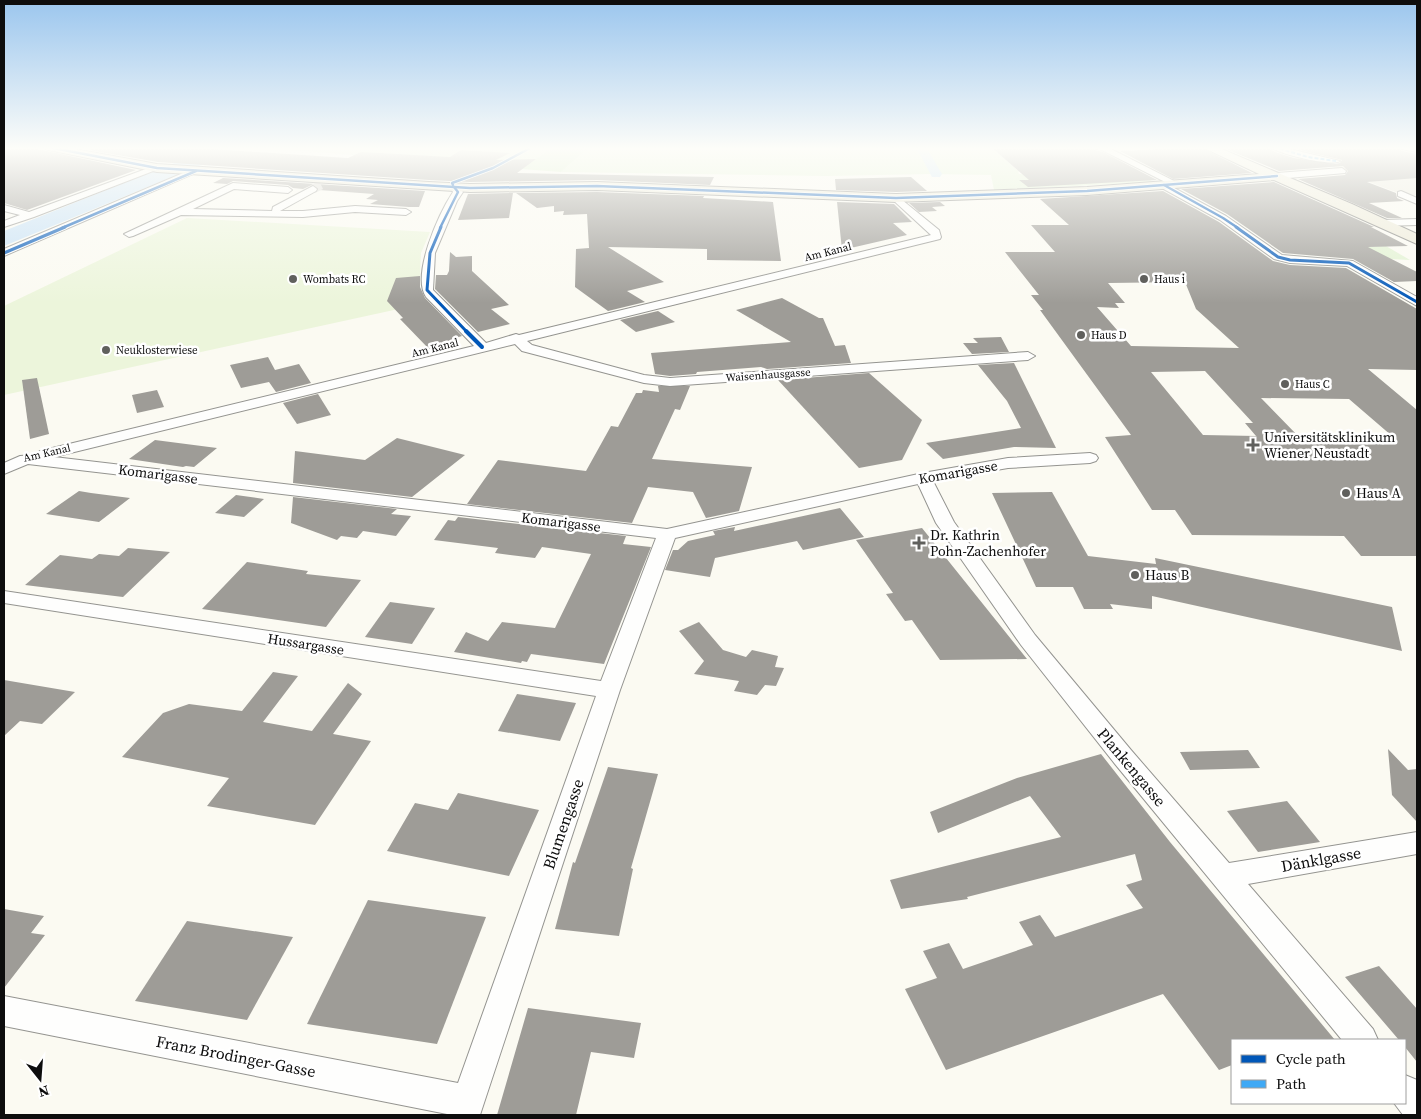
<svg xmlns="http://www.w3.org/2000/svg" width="1421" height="1119" viewBox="0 0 1421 1119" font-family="'Source Serif 4',serif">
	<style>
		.green { fill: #e1f2d1 }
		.forest { fill: #d0eabf }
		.pitch { fill: #ecf5db }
		.plaza { fill: #ebe9dd }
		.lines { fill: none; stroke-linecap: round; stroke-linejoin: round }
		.canal { fill: #c7e1f6; fill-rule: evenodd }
		.river { fill: #c7e1f6; fill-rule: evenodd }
		.building { fill: #9e9c97; fill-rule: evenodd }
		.street-tunnel { stroke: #d7d6d0; stroke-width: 9; stroke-dasharray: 9 4.5; stroke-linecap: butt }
		.street-casing { stroke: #949490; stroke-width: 2 }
		.primary-casing { stroke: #81817d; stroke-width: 2 }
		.street { fill: #fefefd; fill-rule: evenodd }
		.primary { fill: #edead8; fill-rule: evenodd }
		.quiet { stroke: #3fa9f5; stroke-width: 2; stroke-dasharray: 4 2; stroke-linecap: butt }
		.cycleway-far2-casing { stroke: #fff; stroke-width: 4 }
		.cycleway-far1-casing { stroke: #fff; stroke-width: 5 }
		.cycleway-casing { stroke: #fff; stroke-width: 6 }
		.cycleway-far2 { stroke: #0057b8; stroke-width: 2.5 }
		.cycleway-far1 { stroke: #0057b8; stroke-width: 3 }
		.cycleway { stroke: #0057b8; stroke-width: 4 }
		.poi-dot { fill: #60605d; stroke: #fff; stroke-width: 2 }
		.labels { text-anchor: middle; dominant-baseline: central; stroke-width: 5; stroke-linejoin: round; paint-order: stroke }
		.far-street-label { font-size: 11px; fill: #0d0d0d; stroke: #fff }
		.far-poi-label { font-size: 11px; fill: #0d0d0d; stroke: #fff; text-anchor: start }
		.poi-label { font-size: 14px; fill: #0d0d0d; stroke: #fff; text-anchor: start }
		.street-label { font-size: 14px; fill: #0d0d0d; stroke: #fff }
		.near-street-label { font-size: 16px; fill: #0d0d0d; stroke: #fff }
	</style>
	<rect width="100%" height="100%" fill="#fbfaf2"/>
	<g class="green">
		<polygon points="256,147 553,147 521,169"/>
		<polygon points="589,147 991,147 1017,170 1021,170 1018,172 1019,174 1150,177 1152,182 994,190 991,175 931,174 826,176 561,172"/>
		<polygon points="1386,246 1410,260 1390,259 1366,247"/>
	</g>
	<polygon class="forest" points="553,147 589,147 561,172 521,169"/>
	<polygon class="pitch" points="187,218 430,232 421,253 419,294 426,303 4,395 4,306"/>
	<polygon class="plaza" points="1417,150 1417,158 1415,158 1417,159 1417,195 1410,196 1401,194 1369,182 1372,181 1303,157"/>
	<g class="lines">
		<polygon class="canal" points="916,147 926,147 942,174 940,177 932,177"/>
		<polygon class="river" points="214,147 238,147 235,151 4,246 4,231"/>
	</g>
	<g class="building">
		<polygon points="4,147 28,147 136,170 27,210 4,203"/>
		<polygon points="99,147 215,147 212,149 348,158 361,152 450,157 461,150 510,153 496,160 536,159 517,173 714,177 710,185 597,180 470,182 429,180 158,162 88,150"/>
		<polygon points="991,147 1084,147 1103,152 1157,180 1028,187 1019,180 1029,180"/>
		<polygon points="1200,147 1252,173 1173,179 1120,151"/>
		<polygon points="1221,147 1268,147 1275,152 1294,158 1335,164 1340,163 1342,160 1287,147 1399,147 1402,151 1417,154 1417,178 1367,182 1396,193 1397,198 1404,201 1369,203 1402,218 1387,218 1298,179 1345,175 1348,171 1343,166 1279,171"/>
		<polygon points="911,177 927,191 896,192 836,190 835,179"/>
		<polygon points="223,178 425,191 419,207 409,207 370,204 378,200 366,199 374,194 319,190 314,184 303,189 293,188 288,185 233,181 227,184 213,183"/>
		<polygon points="1274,182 1374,227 1371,227 1408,246 1368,247 1417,272 1417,281 1394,282 1353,259 1283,253 1227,214 1181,189"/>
		<path d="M1163 191 1219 222 1273 261 1290 265 1346 268 1417 309V370L1368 369 1417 410V556H1361L1344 536 1192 535 1175 510H1152L1105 437 1131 435 1040 310H1043L1031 295H1039L1005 252H1055L1031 225H1069L1040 199ZM1185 282 1196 309 1239 348 1131 346 1097 307 1119 308 1115 303H1125L1108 283ZM1205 371 1253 423H1245L1256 436 1203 435 1151 372ZM1261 398 1349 399 1392 436H1298Z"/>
		<polygon points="597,192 704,196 703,198 773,202 781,261 707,260 707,249 608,247 664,282 627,291 645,302 608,311 575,287 576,249 589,248 587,214 563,215 564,211 554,212 554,206 537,208 516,193"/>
		<polygon points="513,193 509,218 458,220 468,194"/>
		<polygon points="837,202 894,204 912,222 893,223 907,235 842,250"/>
		<polygon points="940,202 945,206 932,207 937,211 919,212 909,203"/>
		<polygon points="450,252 456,257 472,256 472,271 509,305 491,309 510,324 478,332 435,289 436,275 447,275 449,271"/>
		<polygon points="420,276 420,287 425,298 462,336 452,339 455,342 429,349 400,319 403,318 387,301 396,278"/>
		<polygon points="782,298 819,318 823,318 835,346 845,345 851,363 767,369 761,367 697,372 696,374 670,376 655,374 651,353 791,342 736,310"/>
		<polygon points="658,311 675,322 636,332 620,320"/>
		<polygon points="1001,337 1009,352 972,354 963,343 978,343 973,338"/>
		<polygon points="268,357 275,370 299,364 311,383 276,392 269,382 241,388 230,365"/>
		<polygon points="1014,363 1056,448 1014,447 943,459 926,443 1021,428 1007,401 978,365"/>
		<polygon points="869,373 922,420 902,460 859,468 778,380"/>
		<polygon points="37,378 49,434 30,439 22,380"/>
		<polygon points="658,386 690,386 680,410 675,409 652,459 752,467 739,511 706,518 693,492 648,487 632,523 467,504 498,460 586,471 611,426 618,427 636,393 642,393 643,390 659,392"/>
		<polygon points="157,390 164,407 137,413 132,395"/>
		<polygon points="318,394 331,415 297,424 283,403"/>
		<polygon points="397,438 465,455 412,497 293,483 295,451 365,460"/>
		<polygon points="155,440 217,448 194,467 186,466 183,467 129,459"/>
		<polygon points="79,491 91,493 130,498 99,522 46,514"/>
		<polygon points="1052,492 1088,556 1156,564 1155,558 1392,607 1402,651 1152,596 1152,609 1110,604 1113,609 1084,609 1073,587 1036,587 992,493"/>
		<polygon points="236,495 264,499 244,517 215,513"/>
		<polygon points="293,497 397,509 391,514 411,516 396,536 363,531 357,538 341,536 337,540 291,523"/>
		<polygon points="840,508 864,537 803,550 797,541 715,558 710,577 665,570 673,550 678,550 688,541 715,535 713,531 735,527 734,531"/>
		<polygon points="458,517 626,536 623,544 651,547 604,664 531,654 527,662 522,661 521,663 454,652 466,632 488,641 502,622 555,628 591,554 542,547 535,558 495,553 498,548 434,540 448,520 455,521"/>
		<polygon points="922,528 1027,659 940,660 912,620 905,621 886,594 893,593 856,540"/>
		<polygon points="128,548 170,552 123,597 25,585 60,555 92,559 99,554 119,556"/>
		<polygon points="247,562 308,571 306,574 361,580 326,627 202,609"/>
		<polygon points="390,602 435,608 412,644 365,637"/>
		<polygon points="699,622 723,650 746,657 752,650 778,656 775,667 784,668 776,686 765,685 757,695 734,691 739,681 694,674 704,661 679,631"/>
		<polygon points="273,672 298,676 263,722 312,731 348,683 362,694 333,734 371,741 315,825 207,806 229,778 122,757 163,713 189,704 242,711"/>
		<polygon points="4,680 75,692 42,724 20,721 4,736"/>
		<polygon points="517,694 576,703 560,741 498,731"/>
		<polygon points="1388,749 1408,770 1417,769 1417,822 1392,795"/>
		<polygon points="1248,750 1260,768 1190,770 1180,752"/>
		<polygon points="1101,754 1170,842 1335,1040 1232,1040 1232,1065 1219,1070 1163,994 946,1070 905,989 937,978 923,951 949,943 963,969 1033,945 1019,922 1040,915 1055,937 1143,908 1126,885 1142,880 1135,854 967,897 968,899 901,909 890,880 1061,837 1030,796 938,833 930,812 1017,778"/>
		<polygon points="608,767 658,774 631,868 633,869 619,936 555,929 573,862 575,863"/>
		<polygon points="458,793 539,810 509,876 387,851 415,803 448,810"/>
		<polygon points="1287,801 1320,842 1258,852 1227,811"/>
		<polygon points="368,900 486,917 437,1044 307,1024"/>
		<polygon points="4,909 44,916 31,933 45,935 4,988"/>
		<polygon points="187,921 293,937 247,1020 135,1001"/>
		<polygon points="1379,966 1417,1009 1417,1062 1405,1047 1405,1040 1399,1040 1345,977"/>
		<polygon points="528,1008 641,1023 634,1058 591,1052 576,1115 497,1115"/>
	</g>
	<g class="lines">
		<polyline class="street-tunnel" points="313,189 323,184"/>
		<defs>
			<g id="street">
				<polygon points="1088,147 1107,147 1180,184 1176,187 1173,186 1102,150"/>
				<path d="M1270 147H1281L1340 161C1331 167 1280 154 1270 147Z"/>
				<polygon points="1401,147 1417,148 1417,152 1402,149"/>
				<polygon points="154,166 161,168 34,217 4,227 4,221 20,215 4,211 4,205 29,212"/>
				<polygon points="195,168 202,170 4,256 4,249"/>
				<polygon points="1342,168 1346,171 1345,173 1277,179 1273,176 1277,173"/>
				<polygon points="1163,182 1226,216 1282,255 1353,261 1417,297 1417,306 1347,266 1290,263 1274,259 1220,220 1160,187 1159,185"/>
				<polygon points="233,183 288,187 292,190 288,193 234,189 193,209 272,211 273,207 313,186 317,189 316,191 280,211 303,211 355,206 406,209 411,212 406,215 355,212 303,217 181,215 133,236 129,237 124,234"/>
				<path d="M454 184 457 185 463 192 457 201 435 253 433 290 486 343 516 334 519 335 931 235 893 200 891 198 896 195 939 230 941 237 940 239 527 341 532 345 644 375 670 378 1028 352 1035 356 1028 360 670 386 644 383 522 351 515 344 54 457 667 529 923 473 1008 458 1090 453 1096 455 1098 458 1096 461 1090 463 1008 468 933 481 954 522 1035 635 1131 750 1229 863 1417 832V854L1248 884 1373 1029 1378 1040H1342L1115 764 1021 645 936 523 918 484 675 538 620 690 480 1115H446L447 1114 4 1026V996L458 1083 596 696 4 603V591L601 681 656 538 28 464 4 474V463L20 456 33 455 40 451 474 346 426 297C411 275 439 213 453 192L450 187Z"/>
				<polygon points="1401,191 1417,198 1417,204 1398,196 1398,192"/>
				<polygon points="1417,219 1417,225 1382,226 1377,223 1382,220"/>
				<polygon points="1405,1075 1417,1080 1417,1115 1403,1115 1394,1103 1405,1103"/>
			</g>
			<polygon id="primary" points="42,147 64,147 157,164 429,182 470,184 597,182 896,194 1087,187 1259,174 1202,147 1217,147 1352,204 1417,234 1417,244 1274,180 1087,195 896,202 597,190 470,192 157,172 48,150"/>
		</defs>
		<use href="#street" class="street-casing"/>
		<use href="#primary" class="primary-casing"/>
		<use href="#street" class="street"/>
		<use href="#primary" class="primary"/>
		<g class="quiet">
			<polyline points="1274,147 1308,157 1336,161"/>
			<polyline points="1405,147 1417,150"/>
		</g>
		<defs>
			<g id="cycleway-far2">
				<polyline points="48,147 157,168 470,188 597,186 896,198 1087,191 1277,176"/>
				<polyline points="453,185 452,183 493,168 532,147"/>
				<polyline points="1164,185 1223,218 1238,228"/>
				<polyline points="62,228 196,171"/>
				<polyline points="440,228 458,192 454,187"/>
			</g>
			<g id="cycleway-far1">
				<polyline points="441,227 430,253 427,290 467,332"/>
				<polyline points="1236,227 1278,257 1290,260 1349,263 1417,302"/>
				<polyline points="4,253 65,227"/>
			</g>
			<polyline id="cycleway" points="466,331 482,347"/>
		</defs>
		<use href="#cycleway-far2" class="cycleway-far2-casing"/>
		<use href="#cycleway-far1" class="cycleway-far1-casing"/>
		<use href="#cycleway" class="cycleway-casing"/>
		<use href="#cycleway-far2" class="cycleway-far2"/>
		<use href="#cycleway-far1" class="cycleway-far1"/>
		<use href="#cycleway" class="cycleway"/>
	</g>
	<linearGradient id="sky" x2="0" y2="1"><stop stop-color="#9bc6ee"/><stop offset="0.49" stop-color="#fdfdf9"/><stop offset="1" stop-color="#fdfdf9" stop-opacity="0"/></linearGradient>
	<rect width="1421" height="303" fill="url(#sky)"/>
	<g class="poi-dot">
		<circle cx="293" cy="279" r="5"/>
		<circle cx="1144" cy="279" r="5"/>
		<circle cx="1081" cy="335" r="5"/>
		<circle cx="106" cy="350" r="5"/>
		<circle cx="1285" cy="384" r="5"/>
		<path d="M1250.5 437.5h5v5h5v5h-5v5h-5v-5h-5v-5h5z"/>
		<circle cx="1346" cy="493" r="5"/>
		<path d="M916.5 535.5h5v5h5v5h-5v5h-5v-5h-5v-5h5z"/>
		<circle cx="1135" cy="575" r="5"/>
	</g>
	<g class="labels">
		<g class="far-street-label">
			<text transform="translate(828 252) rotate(-14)">Am Kanal</text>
			<text transform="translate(435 348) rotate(-14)">Am Kanal</text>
			<text transform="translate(768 375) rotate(-4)">Waisenhausgasse</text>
			<text transform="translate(47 453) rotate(-13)">Am Kanal</text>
		</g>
		<g class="far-poi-label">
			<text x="303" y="279">Wombats RC</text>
			<text x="1154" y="279">Haus i</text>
			<text x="1091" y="335">Haus D</text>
			<text x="116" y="350">Neuklosterwiese</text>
			<text x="1295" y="384">Haus C</text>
		</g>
		<g class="poi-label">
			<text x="1264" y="437">Universitätsklinikum<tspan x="1264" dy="16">Wiener Neustadt</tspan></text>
			<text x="1356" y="493">Haus A</text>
			<text x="930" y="535">Dr. Kathrin<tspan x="930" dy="16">Pohn-Zachenhofer</tspan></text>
			<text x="1145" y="575">Haus B</text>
		</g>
		<g class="street-label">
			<text transform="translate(958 472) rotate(-10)">Komarigasse</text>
			<text transform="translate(158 474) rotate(7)">Komarigasse</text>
			<text transform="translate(561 522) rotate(7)">Komarigasse</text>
			<text transform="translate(306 644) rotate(9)">Hussargasse</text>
		</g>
		<g class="near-street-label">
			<text transform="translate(1132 767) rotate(50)">Plankengasse</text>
			<text transform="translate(563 824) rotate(-71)">Blumengasse</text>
			<text transform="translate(1321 859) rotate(-10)">Dänklgasse</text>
			<text transform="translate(236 1056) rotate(11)">Franz Brodinger-Gasse</text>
		</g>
	</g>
	<rect width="1421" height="1119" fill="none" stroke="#0d0d0d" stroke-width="10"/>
	<rect x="1231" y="1039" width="175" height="65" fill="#ffffff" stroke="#9e9e9e"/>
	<rect x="1241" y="1055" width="25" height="8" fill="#0057b8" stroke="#9e9e9e"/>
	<text x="1276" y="1064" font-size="15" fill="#0d0d0d">Cycle path</text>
	<rect x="1241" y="1080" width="25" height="8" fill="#3fa9f5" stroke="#9e9e9e"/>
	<text x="1276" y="1089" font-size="15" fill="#0d0d0d">Path</text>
	<g transform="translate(40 1079) rotate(163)" stroke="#ffffff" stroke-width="4" paint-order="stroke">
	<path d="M0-4L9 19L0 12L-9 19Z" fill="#0d0d0d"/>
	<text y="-8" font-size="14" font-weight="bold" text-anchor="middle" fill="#0d0d0d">N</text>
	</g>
</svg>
